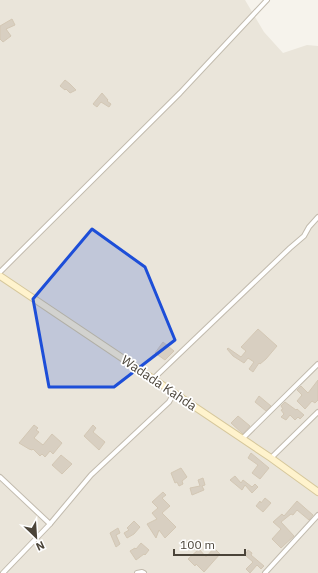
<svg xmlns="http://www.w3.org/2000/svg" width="318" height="573" viewBox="0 0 318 573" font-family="'IBM Plex Sans',sans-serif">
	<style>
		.residential { fill: #eae5da }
		.building { fill: #d8cfc1; stroke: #d3c7b4 }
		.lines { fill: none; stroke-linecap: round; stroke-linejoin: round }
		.minor-casing { stroke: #c2bbae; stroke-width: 6 }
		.secondary-casing { stroke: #d6c79b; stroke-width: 8 }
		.minor { stroke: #fff; stroke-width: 4 }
		.secondary { stroke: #fff3cd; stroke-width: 6 }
		.marked { fill: #1d4ed8; fill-opacity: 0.2; stroke: #1d4ed8; stroke-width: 3; stroke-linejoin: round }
		.labels { text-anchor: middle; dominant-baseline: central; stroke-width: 3.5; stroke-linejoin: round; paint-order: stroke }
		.street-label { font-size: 13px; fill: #4b4439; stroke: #fff }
	</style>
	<rect width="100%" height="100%" fill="#f6f3ec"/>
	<polygon class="residential" points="0,0 245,0 264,32 283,53 307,45 318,46 318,573 0,573"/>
	<g class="building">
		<polygon points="12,19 15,25 6,29 11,36 3,42 0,39 0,26"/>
		<polygon points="65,80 70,84 76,90 70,93 66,89 65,90 60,86"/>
		<polygon points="102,93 108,100 107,101 111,104 109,107 101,102 97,107 93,104"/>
		<polygon points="258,329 277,346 266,359 260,364 259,363 253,372 249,369 254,362 248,358 244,363 233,356 227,349 228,348 241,357 246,351 241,347 243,345"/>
		<polygon points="163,342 174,351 165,360 155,353"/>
		<polygon points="318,380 318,400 315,403 312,401 305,409 297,401 302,395 297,390 301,386 308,393"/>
		<polygon points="259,396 271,406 266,411 255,402"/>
		<polygon points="285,402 296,410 297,409 304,415 300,419 298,417 295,420 290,415 286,420 281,417 284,414 281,410 283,409 281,406"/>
		<polygon points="238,416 250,426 243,434 231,423"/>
		<polygon points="34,425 38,428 36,430 39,432 34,438 43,445 52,434 62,443 53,454 50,451 45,457 42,454 40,456 33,449 32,450 29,449 19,443"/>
		<polygon points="93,425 96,428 93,432 105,442 99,450 84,436"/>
		<polygon points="251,453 269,468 260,479 252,473 258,465 248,458"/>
		<polygon points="61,455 72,464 62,474 52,465"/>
		<polygon points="181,468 187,477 182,481 183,484 179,486 177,482 175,483 171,473"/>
		<polygon points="235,476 241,483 243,480 252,487 255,484 258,487 252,493 245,485 242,490 230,480"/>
		<polygon points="203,478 205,485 202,486 204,490 192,495 190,488 200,486 198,480"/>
		<polygon points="163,492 166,495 162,498 170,506 162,513 176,527 165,538 159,530 156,538 147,524 157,519 152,513 158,508 152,502"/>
		<polygon points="265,498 271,503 263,512 256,506 260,501 261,503"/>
		<polygon points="297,501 313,515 309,520 297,510 293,515 291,514 281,522 294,536 281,548 272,539 281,529 273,522 282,514 284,516"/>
		<polygon points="134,521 140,527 134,534 127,538 124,533 129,530 127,528"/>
		<polygon points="118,528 120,533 116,535 120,544 116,547 110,533"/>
		<polygon points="141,543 149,550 145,555 144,554 136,560 130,551 135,548 136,549"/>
		<polygon points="214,548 220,554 204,572 196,564 195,566 188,559 199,549 206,557"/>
		<polygon points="248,550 252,553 251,555 264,566 261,569 257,565 250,573 246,569 253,562 245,555"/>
	</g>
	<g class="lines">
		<defs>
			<g id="minor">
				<polyline points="0,272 180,93 267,0"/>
				<polyline points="153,379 290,248 304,236 309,227 318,217"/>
				<polyline points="242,439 318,364"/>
				<polyline points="271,458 318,412"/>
				<polyline points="0,477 50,524"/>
				<polyline points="3,573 50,524 91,475 169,402 174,393"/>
				<polyline points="137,573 142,572 144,573"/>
				<polyline points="265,573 318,515"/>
			</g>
			<polyline id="secondary" points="0,276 271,458 318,492"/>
		</defs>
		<use href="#minor" class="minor-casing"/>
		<use href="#secondary" class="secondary-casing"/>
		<use href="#minor" class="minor"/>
		<use href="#secondary" class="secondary"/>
	</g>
	<path class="marked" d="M92 229 145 267 175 340 114 387H49L33 299Z"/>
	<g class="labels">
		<g class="street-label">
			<text transform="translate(159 383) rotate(34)">Wadada Kahda</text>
		</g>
	</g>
	<g transform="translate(36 537) rotate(155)" stroke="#ffffff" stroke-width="3" paint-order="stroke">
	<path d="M0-3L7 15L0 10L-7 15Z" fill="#4b4439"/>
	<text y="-6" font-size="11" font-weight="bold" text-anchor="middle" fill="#4b4439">N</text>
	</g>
	<path d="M174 549v6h71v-6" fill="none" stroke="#4b4439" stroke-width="2"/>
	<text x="180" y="549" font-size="12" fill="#4b4439" stroke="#ffffff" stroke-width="3" paint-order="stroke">100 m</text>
</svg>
